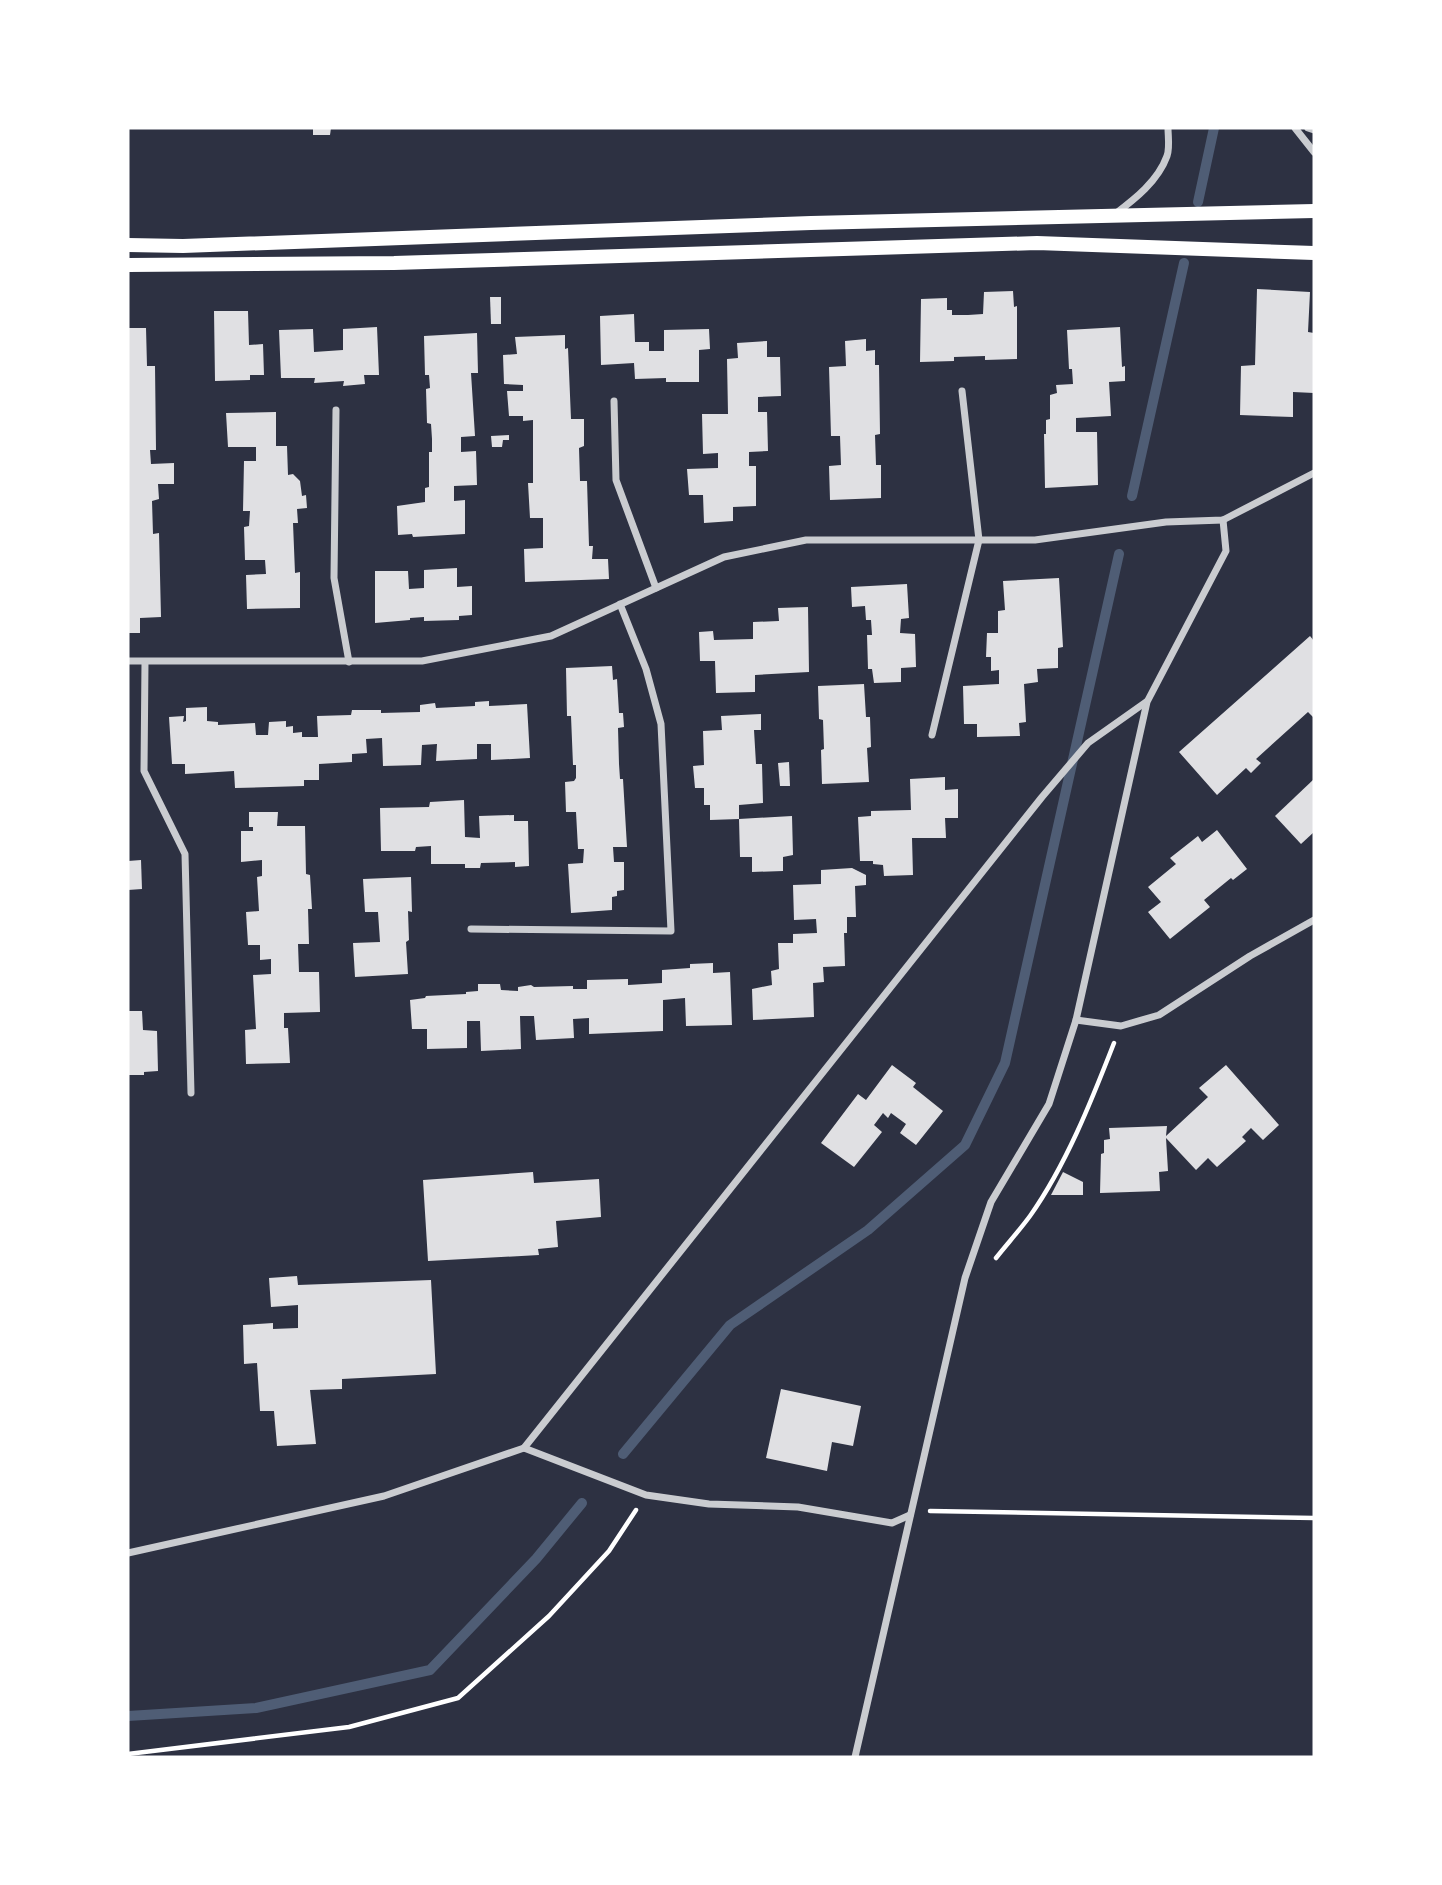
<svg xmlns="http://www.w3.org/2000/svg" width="1442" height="1885" viewBox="0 0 1442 1885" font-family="'Roboto Condensed',sans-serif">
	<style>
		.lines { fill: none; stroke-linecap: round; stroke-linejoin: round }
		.stream { stroke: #4f5d75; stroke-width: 10 }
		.building { fill: #e0e0e3 }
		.path { stroke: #fff; stroke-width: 4.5 }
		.minor { stroke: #caccd0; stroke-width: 7 }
		.secondary { stroke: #fff; stroke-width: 14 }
	</style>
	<rect width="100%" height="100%" fill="#2d3142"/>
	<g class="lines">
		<g class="stream">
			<polyline points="1198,202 1214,128"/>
			<polyline points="1132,496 1184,263"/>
			<polyline points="623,1454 730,1325 868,1230 965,1145 1005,1063 1119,554"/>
			<polyline points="128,1716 256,1708 430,1670 536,1559 582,1503"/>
		</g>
	</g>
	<g class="building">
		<polygon points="313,128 331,128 330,135 313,135"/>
		<polygon points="1257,289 1310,292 1308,332 1314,333 1314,393 1293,392 1293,417 1240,415 1241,366 1255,365"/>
		<polygon points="1013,291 1014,307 1017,306 1017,359 985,360 985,356 954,357 954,361 920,362 921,299 947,298 947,310 952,310 952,315 968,315 983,314 984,292"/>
		<polygon points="490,297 501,297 501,324 491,324"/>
		<polygon points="214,311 248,311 249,345 263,344 264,375 250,375 250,380 215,381"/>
		<polygon points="634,314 635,342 649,342 649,351 664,351 664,330 709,329 710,349 699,350 699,382 666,382 666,378 635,379 634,363 601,365 600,316"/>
		<polygon points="377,327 379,375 364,375 365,384 343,386 344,381 314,383 315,378 281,378 279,330 313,329 314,352 343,350 343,329"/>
		<polygon points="1120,327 1122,367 1125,366 1125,381 1109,382 1111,416 1076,418 1076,432 1097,432 1098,485 1045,488 1044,434 1046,434 1046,420 1050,419 1050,395 1057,393 1056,385 1073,384 1072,369 1069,369 1067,330"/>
		<polygon points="128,328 146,328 147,366 155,366 156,450 150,450 151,464 174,463 174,484 158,484 159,499 152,501 153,534 159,533 161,617 140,618 140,633 128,633"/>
		<polygon points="477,333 478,373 471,373 475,436 461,437 461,452 476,451 477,485 454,486 454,501 465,500 465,534 413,537 412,534 398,535 397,506 425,502 425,488 429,487 429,452 432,452 432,439 431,424 427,423 426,389 430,388 429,375 425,375 424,336"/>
		<polygon points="565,335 565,349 568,348 571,419 584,419 584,446 579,448 580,481 587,481 589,546 593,546 592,559 608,559 609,579 525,582 524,549 543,548 543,518 530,518 528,483 533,483 533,420 523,421 523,416 509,416 507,391 523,391 523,385 504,384 503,355 517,354 515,337"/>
		<polygon points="866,339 866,351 875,350 875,365 879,365 880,434 875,435 876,465 881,465 881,498 830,500 829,466 841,465 840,436 831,436 829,367 846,366 845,341"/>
		<polygon points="767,341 767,357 780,357 781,396 758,397 758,412 767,412 768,451 749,452 749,466 756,466 756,506 733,507 733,521 704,523 703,495 689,495 687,469 718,468 718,453 703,454 702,414 728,414 727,359 738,358 737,343"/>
		<polygon points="276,412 276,446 287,446 288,475 293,474 300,481 302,496 306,495 307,508 297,509 298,523 293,523 295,573 300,572 300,608 247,609 246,575 266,574 265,560 245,560 244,527 249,526 250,511 243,511 244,461 256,461 256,447 228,447 226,413"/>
		<polygon points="509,435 509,440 503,440 502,447 492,447 491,436"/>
		<polygon points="457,568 457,587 472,586 472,615 459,616 459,620 424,621 424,617 410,618 410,620 375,623 375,571 408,571 409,589 424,588 424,570"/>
		<polygon points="1059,578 1063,647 1058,648 1058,668 1037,669 1038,682 1024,684 1026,722 1019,723 1020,736 977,737 977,724 964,724 963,686 999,684 999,670 991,671 991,657 986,657 987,633 998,633 998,611 1005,610 1003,581"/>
		<polygon points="907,584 909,618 901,619 900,633 915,634 916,667 901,668 901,682 874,683 872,669 868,669 867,635 872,635 871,620 866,620 865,606 852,607 851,587"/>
		<polygon points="808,607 809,672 755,675 755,692 716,693 715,661 700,661 699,632 713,631 714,640 753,639 753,622 779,621 778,608"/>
		<polygon points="1310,636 1314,641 1314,718 1308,712 1256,759 1261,763 1251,773 1246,768 1217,795 1179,752"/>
		<polygon points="612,666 613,680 617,679 619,713 623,713 624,727 618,728 619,764 620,779 623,779 627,847 613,847 614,862 624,862 624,890 617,891 617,896 612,897 612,910 571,913 568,864 583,863 584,849 578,849 576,812 566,812 565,782 574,781 576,778 576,765 573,765 571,716 567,716 566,668"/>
		<polygon points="864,684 866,717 870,717 871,747 867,748 869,782 822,784 821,750 824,749 823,720 819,719 818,686"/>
		<polygon points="489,701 489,706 527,704 530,758 491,760 491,744 477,744 477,759 436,761 437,744 422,745 421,765 383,766 382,738 366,739 367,753 352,754 352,762 319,764 319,780 304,780 304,786 235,788 234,771 185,774 185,764 172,764 169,717 184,716 183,722 186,721 186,708 207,707 207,721 218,722 218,725 255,723 256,735 268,735 269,722 286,721 286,727 293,726 293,733 302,732 302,737 318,737 317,716 351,715 352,710 381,710 381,713 420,712 420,705 435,703 436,708 475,706 475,702"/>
		<polygon points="761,714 761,730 754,730 756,764 762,764 763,803 739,805 739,819 710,820 710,805 704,805 704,788 695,788 693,766 704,765 703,731 722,730 721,716"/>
		<polygon points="789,762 790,786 780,786 778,763"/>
		<polygon points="945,777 945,790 958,789 958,818 945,818 946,838 912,838 913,875 884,876 883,865 873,864 873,861 860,861 858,817 871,816 871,811 911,810 910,779"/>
		<polygon points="1314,779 1314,832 1301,844 1275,816"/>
		<polygon points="464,800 465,837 480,838 479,816 514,815 514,821 528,821 529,866 515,867 515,862 481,863 480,868 465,868 465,864 431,864 431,846 416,847 415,851 381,851 380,808 429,807 430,802"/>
		<polygon points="249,812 278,812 277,826 305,826 306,874 310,875 312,909 308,909 309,944 298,944 299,972 319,972 320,1012 284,1013 284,1028 288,1028 290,1063 246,1064 245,1030 256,1029 253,975 271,974 271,959 260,960 260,945 248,945 246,912 259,911 257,877 262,876 262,860 241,862 241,831 253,831 253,827 249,827"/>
		<polygon points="792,816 793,855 783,857 783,871 752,872 752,857 740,857 739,819"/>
		<polygon points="1217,830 1247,869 1233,880 1231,878 1204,900 1210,907 1170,939 1148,912 1161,902 1148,887 1176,864 1170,858 1198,836 1202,842"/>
		<polygon points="141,860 142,889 128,890 128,861"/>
		<polygon points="852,868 866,875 866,885 855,886 856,917 847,917 847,933 844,933 845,966 823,967 824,982 813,983 814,1017 753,1020 752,989 772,985 771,971 779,969 778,943 793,943 793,934 817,933 816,919 794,920 793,885 821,884 821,870"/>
		<polygon points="411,877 412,912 408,911 409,940 406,942 408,974 355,977 353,943 380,942 378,912 365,912 363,879"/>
		<polygon points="713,963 713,973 730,972 732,1025 686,1026 685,998 663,1000 663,1031 589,1034 589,1018 573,1019 574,1038 536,1040 534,1016 520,1016 521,1049 481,1051 480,1021 467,1021 467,1048 427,1049 427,1029 412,1029 410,1000 425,998 426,996 466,994 466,992 478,991 478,984 500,984 501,990 518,991 518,987 531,985 534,987 573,986 573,989 587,989 587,980 628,979 628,985 662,983 662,970 690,968 690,964"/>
		<polygon points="128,1011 142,1011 143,1030 157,1031 158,1071 144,1072 144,1075 128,1075"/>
		<polygon points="892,1065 916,1083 913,1087 943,1111 916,1145 900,1133 906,1124 891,1113 888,1118 883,1113 874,1125 882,1132 854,1167 821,1143 858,1094 866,1100"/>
		<polygon points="1226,1065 1279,1125 1263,1140 1251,1128 1242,1137 1246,1141 1217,1167 1208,1158 1196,1170 1166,1138 1168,1171 1159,1172 1160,1191 1100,1193 1101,1154 1104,1153 1104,1140 1110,1139 1109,1128 1167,1126 1166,1136 1208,1097 1199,1088"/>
		<polygon points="533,1172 534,1183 599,1179 601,1217 556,1221 558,1247 538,1249 539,1255 428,1261 423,1180"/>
		<polygon points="1063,1172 1083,1182 1083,1195 1051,1195"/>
		<polygon points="297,1276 298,1285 431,1280 436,1374 342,1379 342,1389 310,1390 316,1444 277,1446 274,1411 260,1411 257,1363 244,1364 243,1325 273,1323 273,1329 298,1328 298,1305 271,1307 269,1278"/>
		<polygon points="781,1389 861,1406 853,1446 832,1442 827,1471 766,1458"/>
	</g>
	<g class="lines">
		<g class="path">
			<path d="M996 1258C1007 1244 1019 1231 1030 1216 1066 1165 1091 1102 1114 1043"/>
			<polyline points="930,1511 1314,1518"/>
			<polyline points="128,1754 349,1727 458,1698 549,1616 609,1551 636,1510"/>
		</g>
		<g class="minor">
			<polyline points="1295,128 1314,152"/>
			<polyline points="1308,128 1314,130"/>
			<path d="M1115 214C1135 199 1158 181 1167 156 1170 148 1168 136 1168 128"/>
			<polyline points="614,401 616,480 656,588"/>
			<polyline points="336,410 334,578 349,662"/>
			<polyline points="128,661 422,661 551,636 724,557 806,540 1035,540 1166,522 1223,520 1314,473"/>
			<polyline points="145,662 144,771 185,854 191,1093"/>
			<polyline points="932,735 979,540 962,391"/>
			<polyline points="471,929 671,931 661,724 646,669 620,604"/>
			<polyline points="1076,1020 1121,1026 1159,1015 1250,956 1314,920"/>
			<polyline points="524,1448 1042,797 1088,743 1146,702"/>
			<polyline points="128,1553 384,1496 524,1448 646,1495 709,1504 798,1507 892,1523 910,1515"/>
			<polyline points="855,1757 965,1278 991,1202 1049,1104 1076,1020 1147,702 1226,551 1223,520"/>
		</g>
		<g class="secondary">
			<polyline points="128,245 183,246 811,223 1314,211"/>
			<polyline points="128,265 394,263 1037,243 1314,253"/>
		</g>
	</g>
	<rect width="1442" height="1885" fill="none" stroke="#ffffff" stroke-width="259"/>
</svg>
